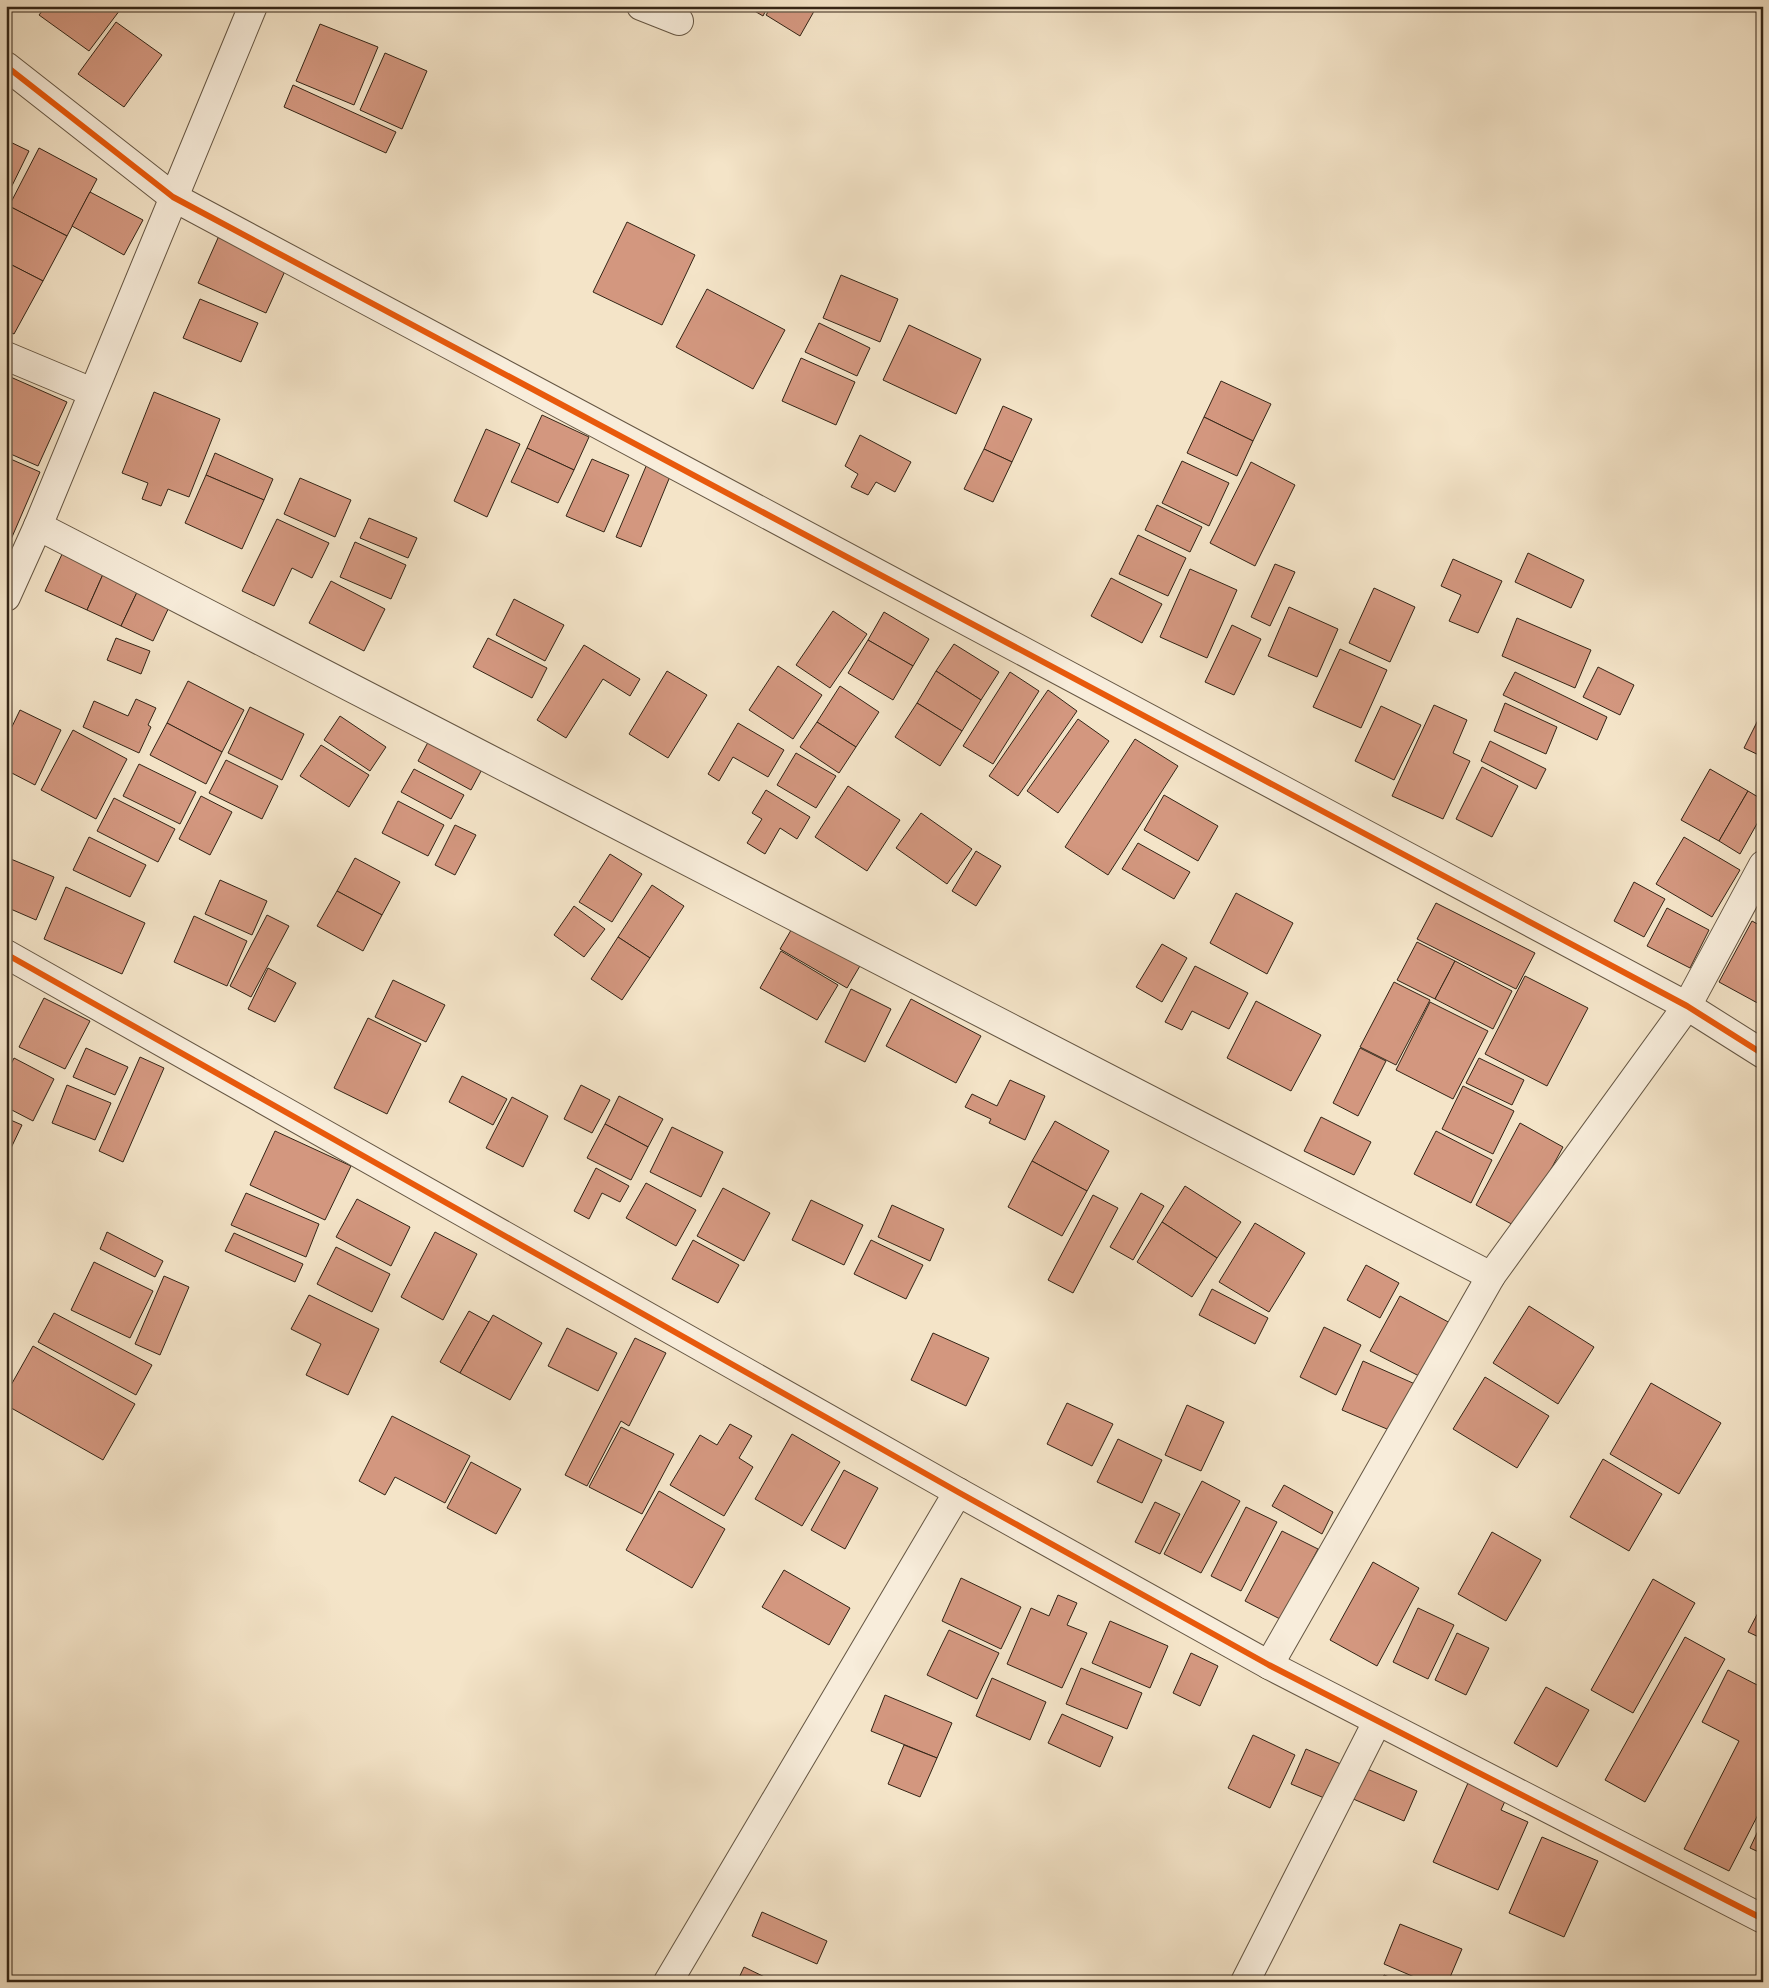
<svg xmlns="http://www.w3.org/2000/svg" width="1769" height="1988" viewBox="0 0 1769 1988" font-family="Cardo,serif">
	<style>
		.building { fill: #d3977f; stroke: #342516 }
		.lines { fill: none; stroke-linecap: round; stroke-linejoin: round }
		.minor-casing { stroke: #645542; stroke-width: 30 }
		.minor { stroke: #f8eddb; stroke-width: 28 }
		.cycleway-casing { stroke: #f8eddb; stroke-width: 9 }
		.cycleway { stroke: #e8590c; stroke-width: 6 }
	</style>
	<rect width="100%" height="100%" fill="#f4e4c8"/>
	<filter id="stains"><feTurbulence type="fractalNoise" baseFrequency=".004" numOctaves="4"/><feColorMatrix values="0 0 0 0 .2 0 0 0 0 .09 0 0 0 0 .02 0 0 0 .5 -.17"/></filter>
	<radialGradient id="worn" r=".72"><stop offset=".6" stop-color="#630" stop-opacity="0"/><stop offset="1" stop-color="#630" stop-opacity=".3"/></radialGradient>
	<g class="building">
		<polygon points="46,6 123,6 89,51 39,15"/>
		<polygon points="746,6 768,6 763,16"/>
		<polygon points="772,6 817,6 800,36 766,15"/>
		<polygon points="116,22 162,55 124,107 78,74"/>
		<polygon points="320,24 378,47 354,105 296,81"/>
		<polygon points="385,53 427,71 402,129 360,110"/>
		<polygon points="293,85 396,132 386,153 284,107"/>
		<polygon points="6,140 29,151 6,198"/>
		<polygon points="39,148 97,179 67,236 9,206"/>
		<polygon points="90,192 143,220 124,255 72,226"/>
		<polygon points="9,206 67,236 43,281 6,262 6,211"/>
		<polygon points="627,222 695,255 662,325 593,292"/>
		<polygon points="222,229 290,260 266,313 198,283"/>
		<polygon points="6,262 43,281 14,334 6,330"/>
		<polygon points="841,275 898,299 880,342 823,318"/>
		<polygon points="707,289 785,330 753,389 676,347"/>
		<polygon points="200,299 258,323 241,362 183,338"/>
		<polygon points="819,323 870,348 857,376 805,352"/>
		<polygon points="909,325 981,359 956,414 883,380"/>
		<polygon points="801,358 855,382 836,425 782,401"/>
		<polygon points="6,375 67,402 38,466 6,452"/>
		<polygon points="1221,381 1271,404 1253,441 1204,417"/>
		<polygon points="154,392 220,419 189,497 168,489 161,506 142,499 148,483 122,473"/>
		<polygon points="1003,406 1032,419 1012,462 984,449"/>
		<polygon points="542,415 589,437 574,470 527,448"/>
		<polygon points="1204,417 1253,441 1237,476 1187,453"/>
		<polygon points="486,429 520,444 487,517 454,501"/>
		<polygon points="860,435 911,462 895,492 876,482 868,495 851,487 858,474 845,466"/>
		<polygon points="527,448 574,470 558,503 511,482"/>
		<polygon points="984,449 1012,462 993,502 964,489"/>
		<polygon points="215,453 273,479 264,500 206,475"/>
		<polygon points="6,457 40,472 6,551"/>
		<polygon points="592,459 629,475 604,532 566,516"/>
		<polygon points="1182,461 1229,483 1209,526 1162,503"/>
		<polygon points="1251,462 1295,485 1255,566 1210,543"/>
		<polygon points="647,464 671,474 641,547 616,537"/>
		<polygon points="206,475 264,500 242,549 185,523"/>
		<polygon points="300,478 351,500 335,537 284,514"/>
		<polygon points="1157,505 1202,527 1190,552 1145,530"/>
		<polygon points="369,518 417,538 408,558 360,538"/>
		<polygon points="277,519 329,543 312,578 292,568 274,606 242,591"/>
		<polygon points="1138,535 1186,558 1168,596 1119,574"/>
		<polygon points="355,542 406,565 391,599 340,577"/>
		<polygon points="63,552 104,572 87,610 45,591"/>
		<polygon points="1528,553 1584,580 1571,608 1515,582"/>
		<polygon points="1453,559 1502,581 1478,633 1449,621 1461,595 1441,586"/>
		<polygon points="1275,564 1295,572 1270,626 1251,617"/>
		<polygon points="1190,569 1237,590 1207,658 1160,637"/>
		<polygon points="104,572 139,588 121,626 87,610"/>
		<polygon points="1111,578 1162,604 1142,643 1091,616"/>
		<polygon points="331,581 385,609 364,651 309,623"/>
		<polygon points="139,588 171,603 153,641 121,626"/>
		<polygon points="1374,588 1415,607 1390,662 1349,643"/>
		<polygon points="514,599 564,625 545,661 496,635"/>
		<polygon points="1289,607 1338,629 1317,677 1268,656"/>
		<polygon points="833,611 867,634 830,688 796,665"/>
		<polygon points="884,612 929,639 913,666 868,640"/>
		<polygon points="1517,618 1591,650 1575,688 1502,656"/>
		<polygon points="1232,625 1261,639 1234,695 1205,682"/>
		<polygon points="116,638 150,651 141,674 107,660"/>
		<polygon points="488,638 547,668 532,698 473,667"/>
		<polygon points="868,640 913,666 893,700 848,673"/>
		<polygon points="954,644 999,672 981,700 936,671"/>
		<polygon points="584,645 640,679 630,696 603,679 566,738 537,720"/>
		<polygon points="1340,649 1387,670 1361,728 1313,707"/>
		<polygon points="778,666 822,695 793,739 749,710"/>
		<polygon points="1598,667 1634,685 1620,715 1583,697"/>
		<polygon points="667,671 707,695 668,758 629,734"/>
		<polygon points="936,671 981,700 962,731 917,703"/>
		<polygon points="1010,672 1039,691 993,764 963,746"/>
		<polygon points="1515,672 1607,717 1597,740 1503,695"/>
		<polygon points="188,681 244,710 222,752 167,723"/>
		<polygon points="840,686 879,712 856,747 817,722"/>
		<polygon points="1048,690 1077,711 1018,796 989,776"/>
		<polygon points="136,699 156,708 148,725 151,727 139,753 83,727 94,701 128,716"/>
		<polygon points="917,703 962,731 940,766 895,737"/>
		<polygon points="1505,703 1557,727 1546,754 1494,731"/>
		<polygon points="1434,705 1467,720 1453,753 1470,761 1443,819 1392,796"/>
		<polygon points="1381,706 1421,725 1394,780 1355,761"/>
		<polygon points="250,707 304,734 282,780 228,753"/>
		<polygon points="20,710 61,730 35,785 6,770 6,739"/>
		<polygon points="1762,712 1763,712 1763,757 1744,748"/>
		<polygon points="340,716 386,747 370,771 324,740"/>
		<polygon points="1078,719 1109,741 1058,813 1027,791"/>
		<polygon points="817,722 856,747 839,773 800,747"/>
		<polygon points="167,723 222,752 206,784 150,755"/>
		<polygon points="738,723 784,750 768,777 733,757 719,781 708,774"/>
		<polygon points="73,730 127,759 96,819 41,790"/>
		<polygon points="434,731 487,760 471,790 418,761"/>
		<polygon points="1135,739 1178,766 1108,875 1065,847"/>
		<polygon points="1490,741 1546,769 1536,789 1481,761"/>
		<polygon points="321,745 369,775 349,807 300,776"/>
		<polygon points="796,753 836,776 816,808 777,785"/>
		<polygon points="226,760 278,786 262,819 209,793"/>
		<polygon points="139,764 196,792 180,824 123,796"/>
		<polygon points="1482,767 1518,786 1492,837 1456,819"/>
		<polygon points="414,769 464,795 451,819 401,792"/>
		<polygon points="1710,769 1748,791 1719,841 1681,820"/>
		<polygon points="848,786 900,820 867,871 815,837"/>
		<polygon points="766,790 810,817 797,839 780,828 765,854 747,843 762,819 752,813"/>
		<polygon points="1748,791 1763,800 1763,813 1740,854 1719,841"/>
		<polygon points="1164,795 1218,826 1198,861 1144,830"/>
		<polygon points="201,796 232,812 210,855 179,839"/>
		<polygon points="114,798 175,829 158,862 97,831"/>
		<polygon points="398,801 444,825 428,856 382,833"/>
		<polygon points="921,813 972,849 947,884 896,848"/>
		<polygon points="455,825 476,835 455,875 435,865"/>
		<polygon points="89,837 146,865 130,897 73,870"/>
		<polygon points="1684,837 1740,870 1712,917 1656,884"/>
		<polygon points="1138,843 1190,872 1174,899 1122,869"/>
		<polygon points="976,851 1001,866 976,906 952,891"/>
		<polygon points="610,854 642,874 612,922 579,902"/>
		<polygon points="6,857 54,877 36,920 6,907"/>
		<polygon points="355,858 400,882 382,915 337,891"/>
		<polygon points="220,880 267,901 252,935 205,914"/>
		<polygon points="1634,882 1665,899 1644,937 1614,921"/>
		<polygon points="652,885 684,906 650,958 618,937"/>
		<polygon points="66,887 145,923 122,974 44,939"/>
		<polygon points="337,891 382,915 363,951 317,926"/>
		<polygon points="1236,893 1293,923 1267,974 1210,943"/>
		<polygon points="1436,903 1535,953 1516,989 1417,939"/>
		<polygon points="574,906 605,929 584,957 554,935"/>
		<polygon points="1667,908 1709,930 1690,968 1647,946"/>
		<polygon points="267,915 289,926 251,997 230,986"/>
		<polygon points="194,916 247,941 227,986 174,962"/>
		<polygon points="797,920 864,959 847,988 780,949"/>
		<polygon points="1752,921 1763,927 1763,1006 1719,982"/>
		<polygon points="618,937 650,958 622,1000 591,979"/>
		<polygon points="1417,942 1455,961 1435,999 1397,980"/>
		<polygon points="1162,944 1187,958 1162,1002 1136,987"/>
		<polygon points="781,951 838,985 817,1020 760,988"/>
		<polygon points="1455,961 1512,991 1493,1029 1435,999"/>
		<polygon points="1195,966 1248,993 1229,1029 1192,1011 1182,1030 1165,1022"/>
		<polygon points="268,968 296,983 275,1022 248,1009"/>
		<polygon points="1525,976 1588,1008 1547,1086 1485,1054"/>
		<polygon points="393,980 445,1005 426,1042 375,1017"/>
		<polygon points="1394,982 1430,1000 1396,1065 1360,1047"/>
		<polygon points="851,989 891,1009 865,1062 825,1042"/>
		<polygon points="44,998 90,1021 65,1069 19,1047"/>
		<polygon points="911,999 981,1036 956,1083 886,1046"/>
		<polygon points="1256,1001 1321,1035 1291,1091 1227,1058"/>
		<polygon points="1430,1002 1488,1031 1453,1099 1396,1070"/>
		<polygon points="368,1018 421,1044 387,1114 334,1088"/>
		<polygon points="86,1048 128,1067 115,1095 73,1077"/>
		<polygon points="1360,1048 1386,1061 1358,1116 1333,1103"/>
		<polygon points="140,1057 164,1068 123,1162 99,1151"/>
		<polygon points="14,1058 54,1079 33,1121 6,1107 6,1074"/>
		<polygon points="1479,1058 1524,1080 1512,1105 1466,1083"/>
		<polygon points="462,1076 507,1099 493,1125 449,1102"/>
		<polygon points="1010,1080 1045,1096 1025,1140 989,1123 991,1119 965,1107 972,1094 997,1106"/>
		<polygon points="67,1085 111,1103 95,1140 52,1123"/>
		<polygon points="581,1085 610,1100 592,1133 564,1119"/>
		<polygon points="1463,1086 1514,1111 1493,1154 1442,1129"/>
		<polygon points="619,1096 663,1119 648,1147 605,1124"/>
		<polygon points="512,1097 548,1116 523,1167 486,1148"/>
		<polygon points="1321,1117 1371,1142 1354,1175 1304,1151"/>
		<polygon points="6,1118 22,1125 11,1148 6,1145"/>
		<polygon points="1055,1121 1109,1151 1087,1191 1032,1161"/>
		<polygon points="1520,1123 1563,1147 1519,1228 1476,1205"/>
		<polygon points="605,1124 648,1147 631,1180 587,1158"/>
		<polygon points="672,1127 723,1152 701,1197 650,1172"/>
		<polygon points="275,1131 351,1166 325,1220 250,1185"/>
		<polygon points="1436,1131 1492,1160 1471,1203 1414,1174"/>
		<polygon points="1032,1161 1087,1191 1062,1236 1008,1207"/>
		<polygon points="596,1168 629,1186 620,1202 602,1193 589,1219 574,1211"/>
		<polygon points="646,1183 696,1210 676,1246 626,1218"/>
		<polygon points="1185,1186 1241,1222 1217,1258 1162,1222"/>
		<polygon points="723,1188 770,1213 744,1261 697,1236"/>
		<polygon points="246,1193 319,1224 306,1257 231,1225"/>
		<polygon points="1141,1193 1164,1206 1133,1260 1110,1247"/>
		<polygon points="1093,1195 1118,1208 1073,1293 1048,1280"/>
		<polygon points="357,1199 410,1227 391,1266 336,1237"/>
		<polygon points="811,1200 863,1225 844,1265 792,1240"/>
		<polygon points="892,1205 944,1229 930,1261 878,1237"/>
		<polygon points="1162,1222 1217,1258 1192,1297 1137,1262"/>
		<polygon points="1255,1223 1305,1253 1269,1312 1219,1282"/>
		<polygon points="107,1232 163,1261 155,1277 100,1249"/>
		<polygon points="435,1232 477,1254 443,1320 401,1297"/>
		<polygon points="234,1233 303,1264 295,1282 225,1251"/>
		<polygon points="693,1240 739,1265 718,1303 672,1279"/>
		<polygon points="871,1240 923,1265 906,1299 854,1274"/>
		<polygon points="336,1247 390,1274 372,1312 317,1284"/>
		<polygon points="94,1262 153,1291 130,1338 71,1310"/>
		<polygon points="1366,1265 1399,1283 1380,1318 1347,1300"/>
		<polygon points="164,1276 189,1287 160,1355 135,1344"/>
		<polygon points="1212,1289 1268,1318 1255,1344 1199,1315"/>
		<polygon points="309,1295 379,1329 348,1395 306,1375 321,1344 291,1329"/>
		<polygon points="1400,1296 1452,1324 1423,1378 1370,1351"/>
		<polygon points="1529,1306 1594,1347 1558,1404 1493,1363"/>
		<polygon points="469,1311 489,1322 460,1373 440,1362"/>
		<polygon points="54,1313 152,1365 136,1395 38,1342"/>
		<polygon points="493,1315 542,1343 510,1400 460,1373"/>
		<polygon points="1324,1327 1361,1345 1336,1395 1300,1377"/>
		<polygon points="567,1328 617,1353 598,1391 548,1366"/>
		<polygon points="933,1333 989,1358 966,1406 911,1380"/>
		<polygon points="635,1338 666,1353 629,1426 621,1421 587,1486 565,1475"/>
		<polygon points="33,1346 135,1404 103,1460 6,1405 6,1394"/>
		<polygon points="1363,1361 1415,1384 1394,1432 1342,1410"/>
		<polygon points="1485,1377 1549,1416 1517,1468 1453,1429"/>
		<polygon points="1651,1383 1721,1423 1679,1494 1610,1454"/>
		<polygon points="1067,1403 1113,1424 1092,1466 1047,1444"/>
		<polygon points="1187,1405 1224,1422 1201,1471 1165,1455"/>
		<polygon points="392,1416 470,1456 445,1503 395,1477 385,1495 359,1481"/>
		<polygon points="730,1424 752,1436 739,1458 753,1467 724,1516 670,1485 700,1435 717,1445"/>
		<polygon points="621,1427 674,1454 642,1514 589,1487"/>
		<polygon points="792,1434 840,1462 802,1526 755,1499"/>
		<polygon points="1118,1439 1162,1460 1142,1503 1097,1482"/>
		<polygon points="1603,1459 1662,1494 1629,1551 1570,1517"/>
		<polygon points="471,1462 521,1489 496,1534 447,1508"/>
		<polygon points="844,1470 878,1488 845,1549 811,1530"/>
		<polygon points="1202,1481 1240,1501 1201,1573 1164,1554"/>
		<polygon points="1284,1485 1333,1512 1322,1534 1272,1506"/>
		<polygon points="659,1491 725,1529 692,1588 626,1550"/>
		<polygon points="1155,1502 1180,1514 1160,1554 1135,1542"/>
		<polygon points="1246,1507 1277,1522 1241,1591 1211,1576"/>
		<polygon points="1282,1531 1318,1549 1280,1619 1245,1601"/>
		<polygon points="1492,1532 1541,1560 1506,1621 1458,1594"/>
		<polygon points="1373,1562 1419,1588 1377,1666 1330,1640"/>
		<polygon points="784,1570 850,1608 829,1645 762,1607"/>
		<polygon points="961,1578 1021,1607 1001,1649 942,1621"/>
		<polygon points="1653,1579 1695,1603 1633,1713 1591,1690"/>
		<polygon points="1058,1595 1077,1603 1067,1625 1087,1633 1062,1688 1007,1664 1031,1608 1049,1616"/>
		<polygon points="1763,1603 1763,1639 1748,1632"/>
		<polygon points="1418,1608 1454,1625 1428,1679 1393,1662"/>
		<polygon points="1110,1621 1168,1646 1150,1688 1092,1663"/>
		<polygon points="949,1630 999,1653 977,1699 927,1675"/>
		<polygon points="1457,1633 1489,1648 1466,1695 1435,1680"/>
		<polygon points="1685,1637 1725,1659 1645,1802 1605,1780"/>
		<polygon points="1191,1653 1218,1666 1200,1706 1173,1693"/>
		<polygon points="1081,1668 1142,1693 1127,1729 1066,1704"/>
		<polygon points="1728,1670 1763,1688 1763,1805 1729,1871 1684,1849 1739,1741 1702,1722"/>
		<polygon points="992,1678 1046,1702 1030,1740 976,1716"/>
		<polygon points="1546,1687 1589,1710 1557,1767 1514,1743"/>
		<polygon points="885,1695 952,1723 937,1758 871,1731"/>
		<polygon points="1062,1714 1113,1737 1100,1767 1048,1743"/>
		<polygon points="1253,1735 1295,1755 1270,1808 1228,1788"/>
		<polygon points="904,1745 937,1758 920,1797 888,1784"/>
		<polygon points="1306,1749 1343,1765 1329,1800 1291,1784"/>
		<polygon points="1365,1768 1417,1791 1404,1821 1351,1798"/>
		<polygon points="1468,1783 1506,1799 1501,1810 1528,1822 1498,1890 1433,1862"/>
		<polygon points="1763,1820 1763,1854 1750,1848"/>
		<polygon points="1542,1837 1598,1861 1564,1937 1509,1913"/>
		<polygon points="762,1912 827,1941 817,1964 752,1936"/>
		<polygon points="1400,1924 1462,1949 1448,1982 1426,1982 1384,1964"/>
		<polygon points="744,1967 775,1982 737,1982"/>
		<polygon points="1384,1975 1402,1982 1381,1982"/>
	</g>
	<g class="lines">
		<defs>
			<g id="minor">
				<polyline points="641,6 679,21"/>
				<polyline points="6,66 173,197 1687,1006 1763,1054"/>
				<polyline points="6,356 92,392"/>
				<polyline points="38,526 1491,1276"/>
				<polyline points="6,597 38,526 253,6"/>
				<polyline points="6,954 958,1492 1269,1665 1763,1919"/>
				<polyline points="1269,1665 1491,1276 1687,1006 1763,865"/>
				<polyline points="668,1982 958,1492"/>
				<polyline points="1245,1982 1377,1722"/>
			</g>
		</defs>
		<use href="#minor" class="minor-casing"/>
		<use href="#minor" class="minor"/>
		<defs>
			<g id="cycleway">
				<polyline points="6,66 173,197 1687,1006 1763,1054"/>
				<polyline points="6,954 958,1492 1269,1665 1763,1919"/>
			</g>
		</defs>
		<use href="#cycleway" class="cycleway-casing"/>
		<use href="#cycleway" class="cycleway"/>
	</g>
	<rect width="1769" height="1988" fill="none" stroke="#f4e4c8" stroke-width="25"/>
	<rect x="8" y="8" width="1754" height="1973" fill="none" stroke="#342516" stroke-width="2.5"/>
	<rect x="12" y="12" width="1744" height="1963" fill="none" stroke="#342516"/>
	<rect width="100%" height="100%" filter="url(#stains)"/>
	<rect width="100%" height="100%" fill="url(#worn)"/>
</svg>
